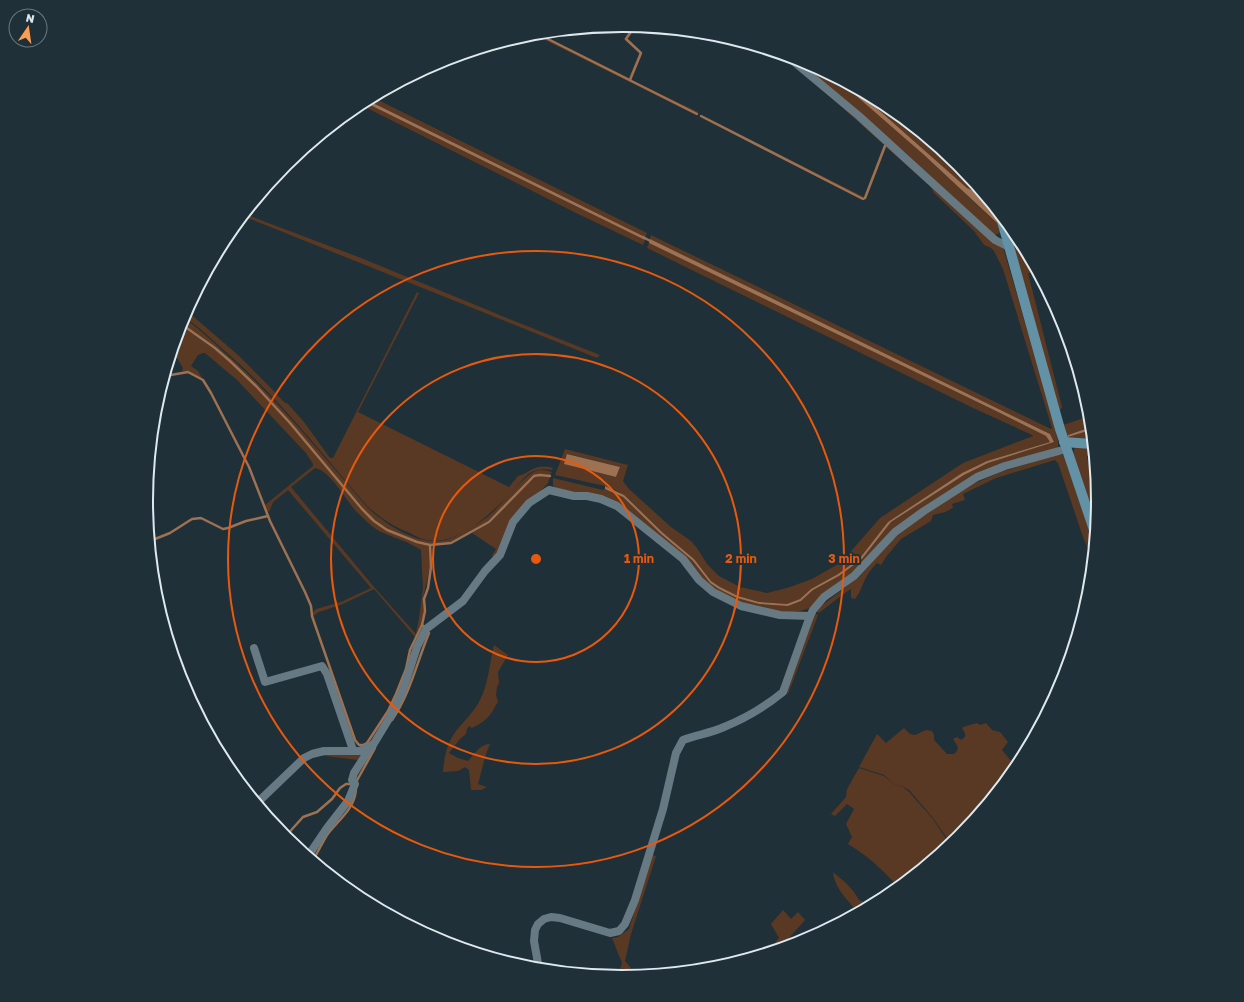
<svg xmlns="http://www.w3.org/2000/svg" width="1244" height="1002" viewBox="0 0 1244 1002" font-family="'Golos Text',sans-serif">
	<style>
		.green { fill: #593923; fill-rule: evenodd }
		.water { fill: #9d7152 }
		.lines { fill: none; stroke-linecap: round; stroke-linejoin: round }
		.stream { stroke: #9d7152; stroke-width: 2.5 }
		.street { stroke: #677a84; stroke-width: 8 }
		.secondary { stroke: #6392a7; stroke-width: 10 }
		.ring { fill: none; stroke: #e8590c; stroke-width: 2 }
		.rim { fill: none; stroke: #dee9ee; stroke-width: 2 }
		.centre { fill: #e8590c; stroke: #1f3038; stroke-width: 2 }
		.ring-label { font-size: 12px; text-anchor: middle; font-weight: bold; fill: #e8590c; stroke: #1f3038; stroke-width: 4; stroke-linejoin: round; paint-order: stroke }
	</style>
	<rect width="100%" height="100%" fill="#1f3038"/>
	<g class="green">
		<polygon points="633,26 636,26 627,39 642,53 631,80 698,112 696,115 533,34 538,33 629,78 639,54 639,52 624,39"/>
		<polygon points="785,56 1003,247 1056,429 1058,441 1058,447 1056,448 1004,464 924,509 860,569 810,608 800,611 778,611 751,606 714,590 637,518 613,500 607,497 600,495 576,493 555,488 553,485 553,478 603,490 605,489 610,490 623,497 661,534 693,561 710,583 737,598 759,604 788,606 801,601 813,590 839,576 862,559 891,522 964,475 988,463 1054,442 1050,434 650,239 651,235 1051,429 1052,428 1003,269 994,251 991,248 984,245 974,231 934,193 931,187 886,147 866,199 863,200 700,117 701,115 864,197 884,145"/>
		<path d="M798 60C833 70 860 97 886 120 923 154 960 188 996 223L974 191 967 188 855 89 885 105 973 182 995 209 999 222 1000 233 995 235 993 234 910 157Z"/>
		<polygon points="372,97 647,233 645,237 367,100"/>
		<polygon points="364,102 645,240 643,245 578,214 359,104"/>
		<polygon points="245,214 361,258 495,313 497,314 600,355 597,358 243,216"/>
		<polygon points="1011,237 1022,244 1039,276 1034,273 1028,273 1062,407 1059,412"/>
		<path d="M649 243 996 411 1046 436 1050 442 987 461 962 473 888 522 860 558 838 574 811 589 800 599 787 604 759 602 738 596 720 587 711 581 694 559 662 532 618 491 605 486 555 475 565 449 628 465 623 481 629 489 671 527 691 541 697 548 707 564 719 576 740 587 767 593 787 588 812 579 840 563 846 557 880 518 963 463 1033 436 1032 435 971 407 647 248ZM568 454 620 467V468L616 477 565 464Z"/>
		<path d="M417 292 419 293 358 412 509 487 518 476C533 472 533 463 553 468L552 470C529 466 524 479 510 494 490 514 458 546 427 540 421 539 415 536 410 533 394 527 382 519 368 507 322 454 279 398 226 352 212 340 199 326 183 317L187 311 238 355 269 386 284 402 288 404 304 422 330 458H333Z"/>
		<path d="M183 318C198 327 212 341 225 353 278 399 322 455 368 508 388 526 418 546 446 540 454 538 461 533 468 529 477 524 486 519 493 512 503 502 523 477 534 472 540 469 545 470 552 472L550 475 540 474 534 476 489 521 450 542 430 544 417 541 388 530 374 520 362 509 290 422 256 385 231 360 216 347 181 324Z"/>
		<path d="M181 326C197 337 215 348 230 362 278 406 319 459 361 510 381 529 401 540 429 546L430 567 423 598 424 611 421 624 415 637 374 589 343 604 319 612 313 616 312 613 316 609 341 602 371 588 288 490 273 502 270 510 268 512 265 505 313 466V464L306 453 237 380 205 353H203L198 355 191 366 198 371 203 380 188 371H182L183 368 177 358 171 355 172 352 177 354C182 345 183 336 181 326ZM315 468C331 471 346 501 357 512 364 519 373 528 381 532 395 538 409 542 421 550L423 588 419 618 416 634 374 587 291 487Z"/>
		<polygon points="1090,416 1091,427 1068,435 1068,437 1091,430 1092,442 1068,440 1063,425"/>
		<polygon points="1076,448 1093,448 1093,455 1087,456 1091,479 1096,480 1098,501 1096,525 1073,457 1074,449"/>
		<path d="M1059 454 1064 455 1094 545 1092 559 1083 537 1058 463 1055 460 996 478 963 494 965 500 952 504 953 508 945 512 933 515 931 521 901 539 886 557 881 565 877 563C873 567 869 572 867 576 862 584 861 592 855 599L851 598V589L842 595 819 613 816 610 859 577 891 541 909 525 973 484 1001 472Z"/>
		<polygon points="541,476 550,477 548,483 540,492 530,500 495,558 492,556 496,549 472,533 490,523 530,481 535,477"/>
		<polygon points="814,613 818,615 788,694 786,690"/>
		<path d="M494 645 508 655 498 672 499 683 497 687 496 695 498 702C494 707 493 712 489 716 485 721 478 725 472 728L469 726 467 729 466 734 460 739 449 753 458 758 468 761C474 755 480 744 490 744 484 757 482 771 478 784L487 787 481 790H471L469 770 465 767 458 771 443 772C444 757 447 743 456 731 464 721 473 713 479 702 489 684 489 664 494 645Z"/>
		<path d="M977 723 980 725 986 723 992 730 1000 732 1008 742 1002 750 1016 767 958 838 951 844 933 818 910 791 904 787 894 784 884 775 859 767 877 734 886 743 904 728 910 734 915 735 926 730 932 731 934 735V740L947 754H954L957 751 958 747 953 739 957 737 961 740 965 737V733L962 728C967 725 971 725 977 723Z"/>
		<polygon points="365,751 358,760 317,755"/>
		<path d="M859 768 884 776 894 784 903 787 909 792 933 819 950 845 898 887C881 868 869 857 848 844L852 837 846 824 854 809 847 804 835 816 831 814 846 797 847 789Z"/>
		<polygon points="652,855 656,856 631,934 625,961 631,968 622,972 618,977 622,963 612,938 618,937 629,929"/>
		<path d="M833 872 846 883 854 892 859 900 870 905 858 912C848 901 834 887 833 872Z"/>
		<polygon points="783,910 791,919 798,912 805,920 781,947 775,943 779,938 771,924"/>
	</g>
	<g class="water">
		<polygon points="837,79 855,89 967,188 974,191 996,217 997,223 923,154"/>
		<polygon points="367,100 645,237 645,240 364,102"/>
		<polygon points="650,239 1050,434 1054,442 988,463 964,475 891,522 862,559 839,576 813,590 801,601 788,606 759,604 737,598 719,589 710,583 693,561 661,534 623,497 605,489 605,486 624,495 662,532 694,559 711,581 720,587 738,596 759,602 787,604 800,599 811,589 838,574 860,558 888,522 962,473 987,461 1050,442 1046,436 996,411 649,243"/>
		<polygon points="1091,427 1091,430 1068,437 1068,435"/>
		<polygon points="567,454 620,467 616,477 564,464"/>
	</g>
	<g class="lines">
		<g class="stream">
			<polyline points="536,33 697,114"/>
			<polyline points="630,80 641,53 626,39 635,26"/>
			<polyline points="701,116 863,199 865,198 885,146"/>
			<polyline points="643,237 652,242"/>
			<polyline points="181,324 215,348 230,361 256,386 290,423 362,509 374,521 387,530 417,542 430,545 451,543 489,522 534,476 540,475 550,476"/>
			<polyline points="165,376 188,372 203,380 211,393 249,467 270,521 305,592 311,606 312,616 355,740 359,745 363,745 367,743 388,711 396,694 406,669 410,650 422,625"/>
			<polyline points="150,541 170,533 192,519 201,518 223,529 228,528 246,521 268,516"/>
			<polyline points="423,626 422,625 425,611 424,599 428,588 431,567 430,545"/>
			<path d="M392 720C410 694 417 662 429 633L427 631"/>
			<polyline points="285,837 303,817 317,812 332,799 340,788 346,784 355,784 375,748"/>
			<path d="M313 860C318 852 322 843 327 835 338 820 354 810 356 790"/>
		</g>
		<g class="street">
			<polyline points="787,56 859,116 995,240 1009,247"/>
			<polyline points="254,648 265,682 322,666 327,674 353,750"/>
			<polyline points="257,803 304,758 312,754 324,751 360,751 373,745 390,717 403,690 417,647 426,629 463,601 485,571 500,555 513,522 529,503 549,490 574,496 587,496 601,499 617,506 683,559 699,580 713,592 741,606 780,615 810,616"/>
			<polyline points="308,856 327,828 348,801 355,784 352,780 354,773 372,745"/>
			<path d="M539 969 534 941 535 930 538 924 544 919 551 917 560 918 610 933 619 931 625 924 635 900 663 809 676 753 683 740C696 735 711 733 724 727 744 719 766 706 783 692L810 616 813 610 824 597 854 576 895 532 924 511 977 477 1005 466 1066 449"/>
		</g>
		<g class="secondary">
			<polyline points="1000,214 1060,429 1095,533"/>
			<polyline points="1064,442 1092,444"/>
		</g>
	</g>
	<g class="ring">
		<circle cx="536" cy="559" r="103"/>
		<circle cx="536" cy="559" r="205"/>
		<circle cx="536" cy="559" r="308"/>
	</g>
	<path d="M0 0H1244V1002H0ZM153 501a469 469 0 1 1 938 0a469 469 0 1 1-938 0Z" fill="#1f3038" fill-rule="evenodd"/>
	<path class="rim" d="M153 501a469 469 0 1 1 938 0a469 469 0 1 1-938 0Z"/>
	<circle cx="536" cy="559" r="6" class="centre"/>
	<g class="ring-label">
		<text x="639" y="563">1 min</text>
		<text x="741" y="563">2 min</text>
		<text x="844" y="563">3 min</text>
	</g>
	<g transform="translate(28 28) rotate(13)"><circle r="19" fill="#1f3038" stroke="#6b7a81"/>
	<path d="M0-3L7 15L0 10L-7 15Z" fill="#fc9d54"/>
	<text y="-6" font-size="11" font-weight="bold" text-anchor="middle" fill="#dee9ee">N</text>
	</g>
</svg>
